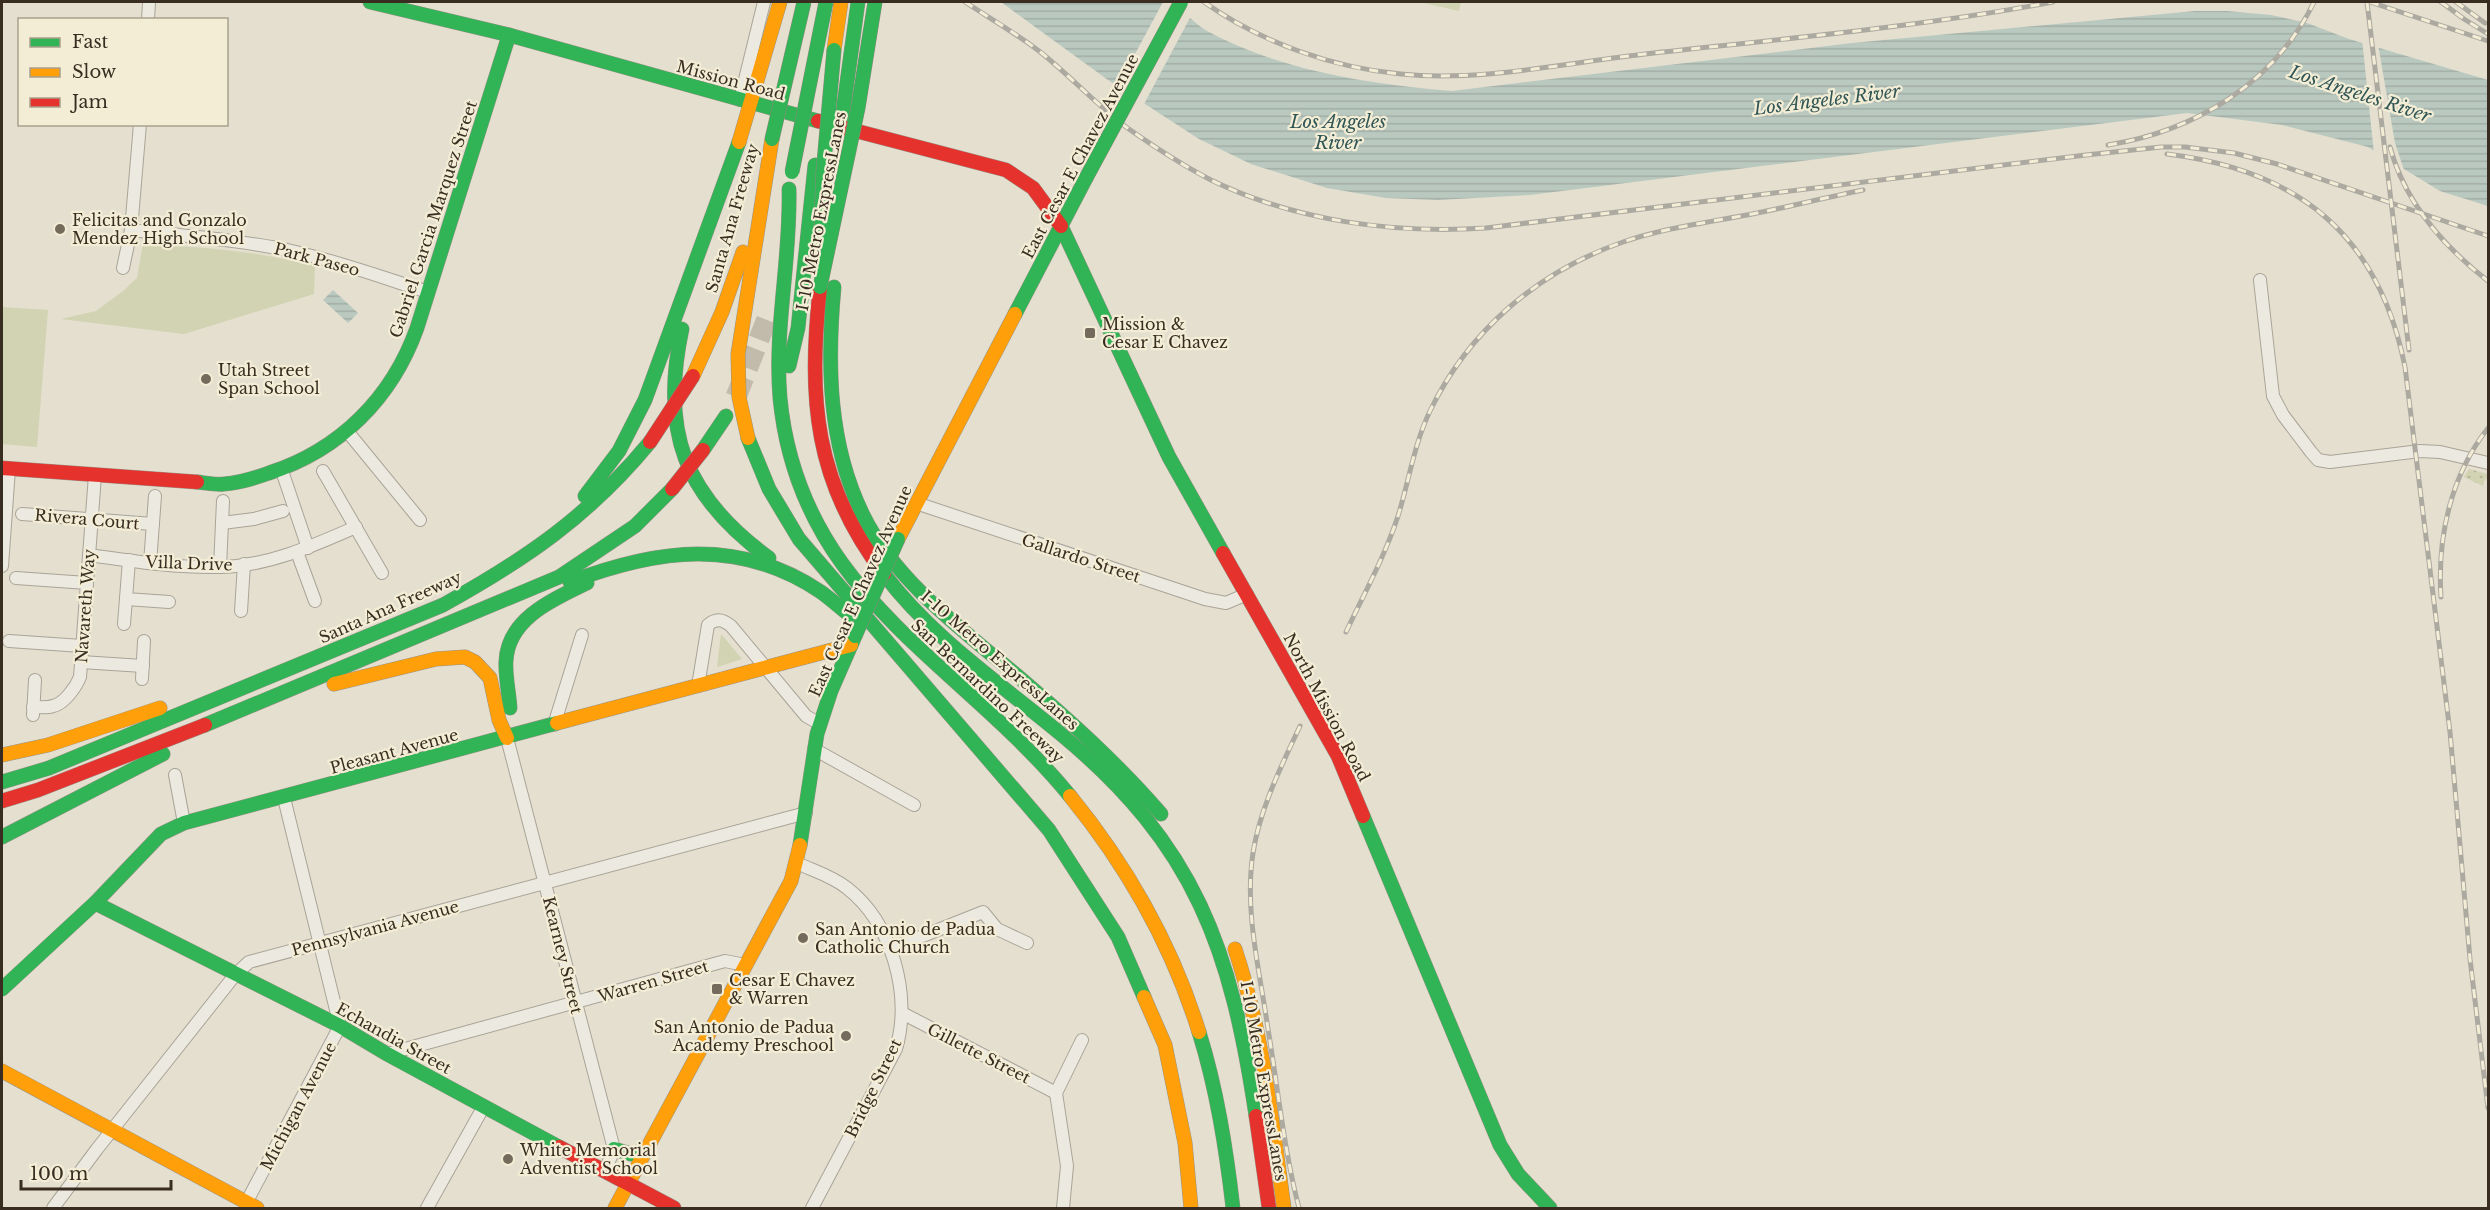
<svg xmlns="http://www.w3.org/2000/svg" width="2490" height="1210" viewBox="0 0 2490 1210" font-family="'Libre Baskerville',serif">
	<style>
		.grass { fill: url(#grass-dots) }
		.park { fill: #d1d3b2 }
		.water { fill: url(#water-rules) }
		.pier { fill: #e4dfcf }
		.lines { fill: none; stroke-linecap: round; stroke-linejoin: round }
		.highway-tunnel { stroke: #c2bbac; stroke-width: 21; stroke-dasharray: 21 10; stroke-linecap: butt }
		.street-casing { stroke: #a9a497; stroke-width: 14 }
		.fast-casing { stroke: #999388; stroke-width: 15 }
		.slow-casing { stroke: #999388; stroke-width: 15 }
		.jam-casing { stroke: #999388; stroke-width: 15 }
		.street { stroke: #ece9e0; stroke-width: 12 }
		.fast { stroke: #30b455; stroke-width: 14 }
		.slow { stroke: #ff9f0a; stroke-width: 14 }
		.jam { stroke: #e5322d; stroke-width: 14 }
		.rail-casing { stroke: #aca9a1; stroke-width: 5 }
		.rail { stroke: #f4edd6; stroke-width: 3; stroke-dasharray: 9; stroke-linecap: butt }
		.fast-bridge-casing { stroke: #8f897f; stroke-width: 15; stroke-linecap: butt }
		.jam-bridge-casing { stroke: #8f897f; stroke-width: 15; stroke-linecap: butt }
		.fast-bridge { stroke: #30b455; stroke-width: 14 }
		.jam-bridge { stroke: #e5322d; stroke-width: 14 }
		.poi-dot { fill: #746b5d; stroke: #f4edd6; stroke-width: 2 }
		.labels { text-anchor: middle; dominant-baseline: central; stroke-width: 4.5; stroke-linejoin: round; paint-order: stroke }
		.street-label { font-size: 16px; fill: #382d20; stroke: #f4edd6 }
		.poi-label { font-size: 16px; fill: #382d20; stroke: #f4edd6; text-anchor: start }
		.water-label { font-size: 18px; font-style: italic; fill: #315656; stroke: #f4edd6 }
	</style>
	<defs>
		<pattern id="grass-dots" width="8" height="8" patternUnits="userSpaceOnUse" patternTransform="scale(1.5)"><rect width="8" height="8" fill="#d1d3b2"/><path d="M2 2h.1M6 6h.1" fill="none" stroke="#b4b599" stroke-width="1.8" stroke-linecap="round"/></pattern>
		<pattern id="water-rules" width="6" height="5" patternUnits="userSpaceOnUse" patternTransform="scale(1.5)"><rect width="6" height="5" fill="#bac9c0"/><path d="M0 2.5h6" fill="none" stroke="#a1ada5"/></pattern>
	</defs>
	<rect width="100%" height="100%" fill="#e4dfcf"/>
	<polygon class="grass" points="2469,469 2488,474 2488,480 2485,479 2483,486 2464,477"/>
	<g class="park">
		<polygon points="1419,2 1461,2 1459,11"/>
		<path d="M143 244C200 247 259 251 315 266L314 294 184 334 61 319 96 311 123 291 137 278Z"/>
		<polygon points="2,307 48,310 37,447 2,444"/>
		<polygon points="721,634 742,659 717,667"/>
	</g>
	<g class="water">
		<path d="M1001 2H1172C1183 11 1195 24 1207 31 1281 71 1369 84 1452 91L1852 43 2195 11H2227L2271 15 2307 23 2349 39 2488 80V206L2440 191 2368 147 2282 125 2187 113 1530 195 1438 200 1386 198 1327 188 1251 164 1199 139 1108 80Z"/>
		<polygon points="333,290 358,313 348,323 323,300"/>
	</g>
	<g class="pier">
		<polygon points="1163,2 1177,2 1192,14 1143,106 1116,89"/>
		<polygon points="2362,39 2378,44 2395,143 2405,173 2374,154"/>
	</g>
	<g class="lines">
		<polyline class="highway-tunnel" points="736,397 767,319"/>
		<defs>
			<g id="street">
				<polyline points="148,20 149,2"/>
				<polyline points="740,100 764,2"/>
				<path d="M131 230C186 236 242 240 296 252 340 262 384 278 428 292"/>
				<polyline points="123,268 131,230 140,124"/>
				<polyline points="2260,280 2273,396 2283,415 2311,452 2318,460 2330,462 2420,451 2440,452 2488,463"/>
				<polyline points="347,431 420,520"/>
				<polyline points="282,471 308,548"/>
				<polyline points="323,471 382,573"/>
				<polyline points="916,503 1205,599 1226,603 1247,594"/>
				<polyline points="22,514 153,524"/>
				<polyline points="222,523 254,519 283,511"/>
				<polyline points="297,552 315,601"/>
				<path d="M89 555C132 561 175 568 218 567 266 567 313 546 356 527"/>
				<polyline points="150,563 155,496"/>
				<polyline points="2,566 9,469"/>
				<polyline points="220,567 223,501"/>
				<polyline points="16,578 87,583"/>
				<polyline points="126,599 169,602"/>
				<polyline points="241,611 244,564"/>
				<polyline points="124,624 129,560"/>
				<polyline points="9,641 82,646"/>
				<polyline points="81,662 143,666"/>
				<polyline points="142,679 144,641"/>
				<path d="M698 686 708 625C716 618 722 619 731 626L806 716 820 724"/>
				<path d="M33 707C39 707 47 708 53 706 64 704 76 687 80 677L95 475"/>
				<polyline points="33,715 35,680"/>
				<polyline points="554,725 582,635"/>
				<polyline points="507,738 614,1149 605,1171"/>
				<polyline points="814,749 914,805"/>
				<polyline points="175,775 184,823"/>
				<path d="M797 863C814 871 832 876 847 888 892 923 912 995 896 1049L812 1208"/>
				<polyline points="890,949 983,912 997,929 1027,943"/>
				<polyline points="902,1013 1056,1093"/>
				<polyline points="387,1054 725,961 745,965"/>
				<polyline points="246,1203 340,1026 284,798"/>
				<polyline points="53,1208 97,1149 235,975 249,962 806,813"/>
				<polyline points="427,1208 484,1106"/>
				<polyline points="1063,1208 1067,1166 1056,1093 1082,1040"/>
			</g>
			<g id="fast">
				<polyline points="370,2 509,35 818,121"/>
				<polyline points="841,126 858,2"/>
				<path d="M789 189C791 259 774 328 780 398 799 596 958 659 1070 796"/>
				<polyline points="1061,226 1169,457 1223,553"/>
				<path d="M834 287C827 364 828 444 863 515 896 582 964 631 1020 678 1070 721 1118 764 1161 814"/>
				<polyline points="1015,314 1086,178"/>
				<path d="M682 329C660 431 684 496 769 558"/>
				<polyline points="789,366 798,328 815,165"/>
				<polyline points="748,438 769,489 799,539 1049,830 1118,937 1144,997"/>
				<polyline points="703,450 726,416"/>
				<path d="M197 482C206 483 215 485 224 484 239 483 255 478 269 473 340 450 392 398 417 328L509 35"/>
				<polyline points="585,496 619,451 645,400 739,142"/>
				<path d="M884 574C932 638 1001 684 1062 735 1196 846 1231 949 1256 1116"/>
				<path d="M570 582C657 549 739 537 821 592 832 600 842 609 853 618"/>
				<path d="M510 708C509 692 505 676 506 661 508 618 554 599 587 583"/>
				<polyline points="205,725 559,577 635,526 672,489"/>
				<path d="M2 782 49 768 443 605C526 559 589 516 650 442"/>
				<polyline points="1363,816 1500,1145 1518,1174 1550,1208"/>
				<polyline points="2,837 163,754"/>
				<polyline points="800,845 817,734 831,691 855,636"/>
				<polyline points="95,903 340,1026 387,1054 559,1147"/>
				<polyline points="2,989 95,903 161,834 184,823 557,723"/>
				<path d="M1199 1032C1217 1090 1226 1148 1233 1208"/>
				<polyline points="614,1149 631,1154 645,1150"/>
			</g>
			<g id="slow">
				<polyline points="834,50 841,2"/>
				<polyline points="739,142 780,2"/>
				<polyline points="693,376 722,312 743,252"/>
				<polyline points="748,438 739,397 738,354 772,139"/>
				<polyline points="898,539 1015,314"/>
				<polyline points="334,684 436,659 465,657 475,662 490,678 499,720 507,738"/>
				<polyline points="557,723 851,645"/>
				<polyline points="2,755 48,745 160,708"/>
				<path d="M1070 796C1127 866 1172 945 1199 1032"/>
				<path d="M1235 949C1263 1033 1272 1120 1284 1208"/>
				<polyline points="1144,997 1165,1045 1185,1143 1191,1208"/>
				<polyline points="2,1071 257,1208"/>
				<polyline points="615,1208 791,881 800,845"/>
			</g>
			<g id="jam">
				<polyline points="818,121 1006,170 1033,188 1061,226"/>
				<path d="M820 287C808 399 814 482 884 574"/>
				<polyline points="2,468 197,482"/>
				<polyline points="1223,553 1338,756 1363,816"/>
				<polyline points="2,801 38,790 205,725"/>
				<polyline points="1256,1116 1269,1208"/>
				<polyline points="559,1147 674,1208"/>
			</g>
		</defs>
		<use href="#street" class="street-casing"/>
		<use href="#fast" class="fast-casing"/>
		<use href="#slow" class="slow-casing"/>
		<use href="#jam" class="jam-casing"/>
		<use href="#street" class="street"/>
		<use href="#fast" class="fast"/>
		<use href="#slow" class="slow"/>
		<use href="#jam" class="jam"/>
		<defs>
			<g id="rail">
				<path d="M965 2C991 19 1019 35 1044 55 1072 78 1097 105 1126 127 1153 146 1182 165 1211 180 1295 221 1393 234 1486 228L2086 155 2161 147H2185L2234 153 2277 164 2488 236"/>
				<path d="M1204 2C1260 42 1333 68 1401 74 1480 82 1566 63 1645 54 1781 39 1919 27 2053 2"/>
				<polyline points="2367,2 2409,350"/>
				<polyline points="2370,2 2488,41"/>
				<polyline points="2441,2 2464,19 2488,34"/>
				<polyline points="2456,2 2485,23"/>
				<path d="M2108 145C2195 131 2275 83 2314 2"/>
				<path d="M2390 147C2405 203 2443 246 2488 281"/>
				<path d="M2167 154C2298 170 2379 235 2405 367L2450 732 2470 959 2488 1108"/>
				<path d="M2441 597C2437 537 2451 475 2488 428"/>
				<path d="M1346 632C1364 594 1385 556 1398 516 1409 481 1414 444 1430 411 1469 330 1539 271 1623 242 1667 227 1712 222 1757 213 1792 206 1828 197 1863 190"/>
				<path d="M1299 1208C1284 1150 1278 1089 1268 1029 1260 972 1244 911 1253 853 1260 808 1281 767 1300 726"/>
			</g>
		</defs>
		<use href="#rail" class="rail-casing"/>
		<use href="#rail" class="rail"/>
		<defs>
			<g id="fast-bridge">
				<polyline points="772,139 804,2"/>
				<polyline points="792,172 826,2"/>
				<polyline points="1086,178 1181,2"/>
				<polyline points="821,239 823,174 834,50"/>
				<polyline points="820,287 858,108 875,2"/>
				<polyline points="855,636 898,539"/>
			</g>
			<g id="jam-bridge">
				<polyline points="650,442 693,376"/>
				<polyline points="672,489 703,450"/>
			</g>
		</defs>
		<use href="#fast-bridge" class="fast-bridge-casing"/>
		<use href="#jam-bridge" class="jam-bridge-casing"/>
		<use href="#fast-bridge" class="fast-bridge"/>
		<use href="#jam-bridge" class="jam-bridge"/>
	</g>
	<g class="poi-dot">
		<circle cx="60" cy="229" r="6"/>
		<rect x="1084" y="327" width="12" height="12" rx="3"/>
		<circle cx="206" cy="379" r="6"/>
		<circle cx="803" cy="938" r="6"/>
		<rect x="711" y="983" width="12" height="12" rx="3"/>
		<circle cx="846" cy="1036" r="6"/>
		<circle cx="508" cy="1159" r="6"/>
	</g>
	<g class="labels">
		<g class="street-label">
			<text transform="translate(731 80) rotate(15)">Mission Road</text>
			<text transform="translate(1080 156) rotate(-62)">East Cesar E Chavez Avenue</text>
			<text transform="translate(821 211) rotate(-79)">I-10 Metro ExpressLanes</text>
			<text transform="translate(732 218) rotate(-74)">Santa Ana Freeway</text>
			<text transform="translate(433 219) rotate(-72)">Gabriel Garcia Marquez Street</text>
			<text transform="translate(317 259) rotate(15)">Park Paseo</text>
			<text transform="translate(87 519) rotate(5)">Rivera Court</text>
			<text transform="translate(1081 558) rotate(18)">Gallardo Street</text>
			<text transform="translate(189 563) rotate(2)">Villa Drive</text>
			<text transform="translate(860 591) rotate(-66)">East Cesar E Chavez Avenue</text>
			<text transform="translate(85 606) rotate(-86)">Navareth Way</text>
			<text transform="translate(390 607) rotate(-24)">Santa Ana Freeway</text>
			<text transform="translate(1000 660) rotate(41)">I-10 Metro ExpressLanes</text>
			<text transform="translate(988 691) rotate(43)">San Bernardino Freeway</text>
			<text transform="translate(1327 707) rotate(62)">North Mission Road</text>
			<text transform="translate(394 751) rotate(-15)">Pleasant Avenue</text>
			<text transform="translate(375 928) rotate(-15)">Pennsylvania Avenue</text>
			<text transform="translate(563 955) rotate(76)">Kearney Street</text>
			<text transform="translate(653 981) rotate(-16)">Warren Street</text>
			<text transform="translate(394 1038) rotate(29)">Echandia Street</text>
			<text transform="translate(979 1053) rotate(27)">Gillette Street</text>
			<text transform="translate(1264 1081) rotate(80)">I-10 Metro ExpressLanes</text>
			<text transform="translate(873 1088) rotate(-64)">Bridge Street</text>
			<text transform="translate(298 1106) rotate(-62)">Michigan Avenue</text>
		</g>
		<g class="poi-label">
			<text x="72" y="220">Felicitas and Gonzalo<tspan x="72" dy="18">Mendez High School</tspan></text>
			<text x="1102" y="324">Mission &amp;<tspan x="1102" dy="18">Cesar E Chavez</tspan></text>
			<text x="218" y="370">Utah Street<tspan x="218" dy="18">Span School</tspan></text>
			<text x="815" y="929">San Antonio de Padua<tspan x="815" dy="18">Catholic Church</tspan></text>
			<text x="729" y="980">Cesar E Chavez<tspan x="729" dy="18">&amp; Warren</tspan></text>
			<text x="834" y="1027" text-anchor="end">San Antonio de Padua<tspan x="834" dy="18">Academy Preschool</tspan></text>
			<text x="520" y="1150">White Memorial<tspan x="520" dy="18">Adventist School</tspan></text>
		</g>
		<g class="water-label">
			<text transform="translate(2360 94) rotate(18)">Los Angeles River</text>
			<text transform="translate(1827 100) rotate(-7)">Los Angeles River</text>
			<text x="1338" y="122">Los Angeles<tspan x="1338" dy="21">River</tspan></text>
		</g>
	</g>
	<rect width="2490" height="1210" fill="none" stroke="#382d20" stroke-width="6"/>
	<rect x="18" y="18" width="210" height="108" fill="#f4edd6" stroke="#a9a08d" stroke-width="1.5"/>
	<rect x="30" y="38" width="30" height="9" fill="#30b455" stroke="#a9a08d" stroke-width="1.5"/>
	<text x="72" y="48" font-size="18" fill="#382d20">Fast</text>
	<rect x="30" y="68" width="30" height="9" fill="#ff9f0a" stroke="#a9a08d" stroke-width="1.5"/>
	<text x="72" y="78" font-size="18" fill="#382d20">Slow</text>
	<rect x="30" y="98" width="30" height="9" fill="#e5322d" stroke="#a9a08d" stroke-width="1.5"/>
	<text x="72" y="108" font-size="18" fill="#382d20">Jam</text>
	<path d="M21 1180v9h150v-9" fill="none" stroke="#382d20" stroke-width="3"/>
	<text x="30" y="1180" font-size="18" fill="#382d20" stroke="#f4edd6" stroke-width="4.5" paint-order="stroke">100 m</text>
</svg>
